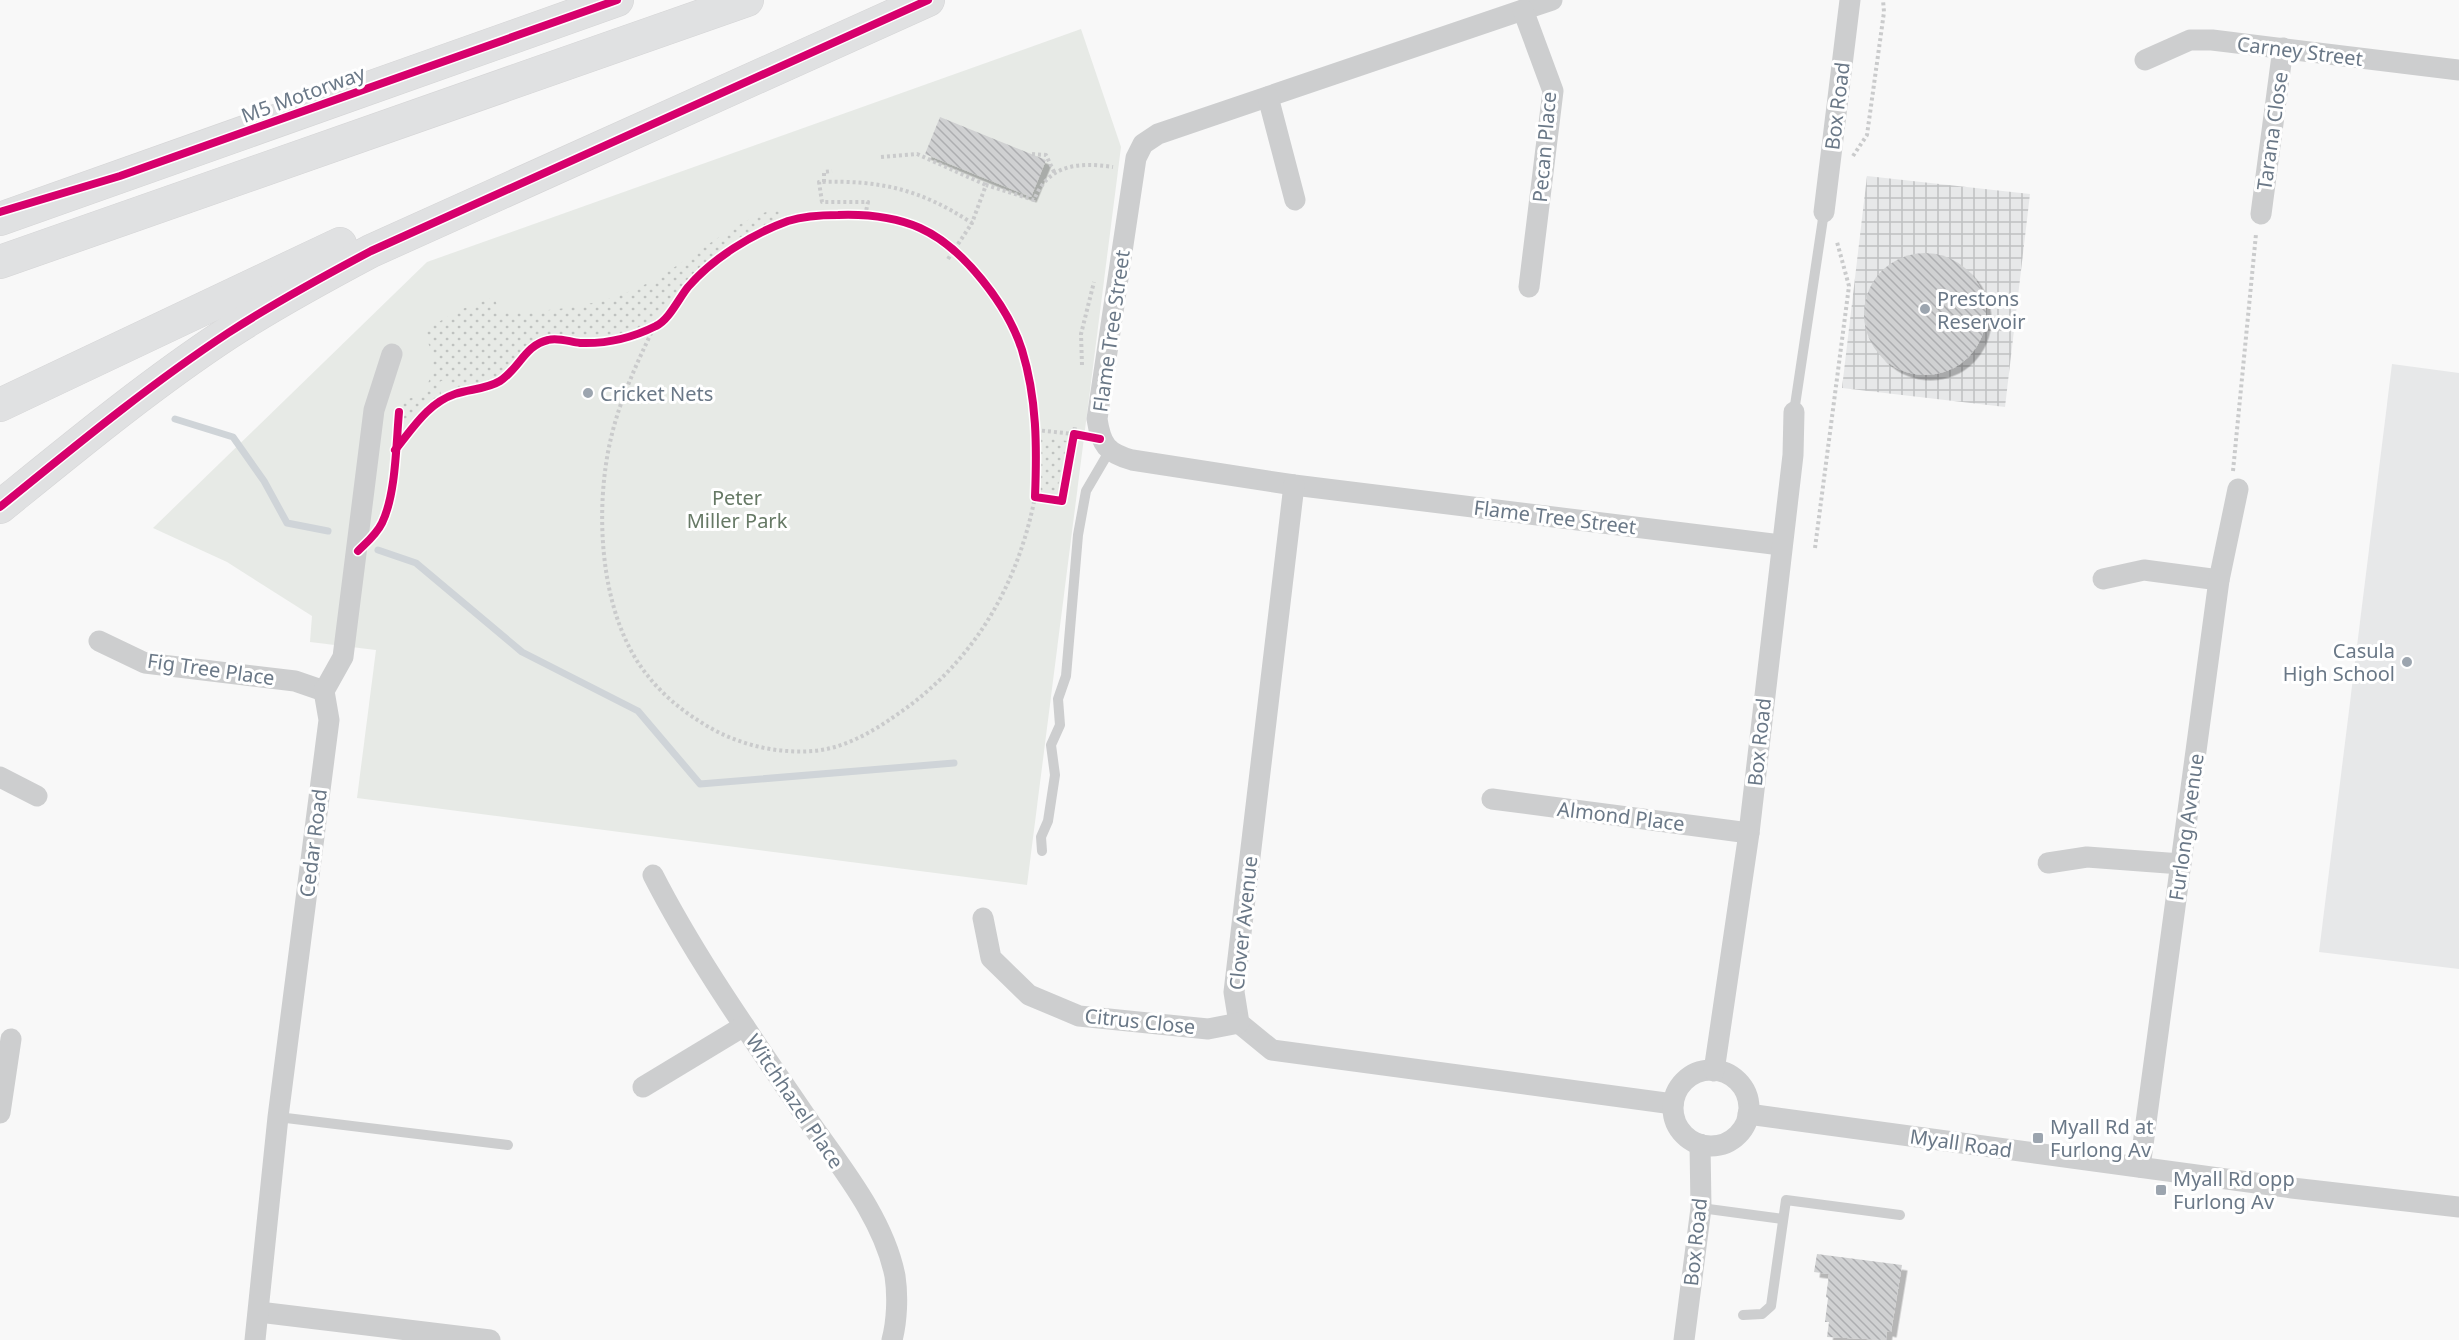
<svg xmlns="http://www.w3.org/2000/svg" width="2459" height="1340" viewBox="0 0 2459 1340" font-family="'Noto Sans',sans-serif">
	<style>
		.built { fill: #e7e8e9 }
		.industrial { fill: url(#industrial-grid) }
		.green { fill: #e7eae6 }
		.garden { fill: url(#garden-dots) }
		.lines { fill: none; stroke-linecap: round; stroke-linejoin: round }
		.stream { stroke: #cfd4d8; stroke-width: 7 }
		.building { fill: url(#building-back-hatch); filter: url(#shadow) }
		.motorway-casing { stroke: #d5d5d6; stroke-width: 34 }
		.path { stroke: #cacbcc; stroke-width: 4; stroke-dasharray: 3 3; stroke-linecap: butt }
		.service { stroke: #cdcecf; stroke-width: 10 }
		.minor { stroke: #cdcecf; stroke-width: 21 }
		.motorway { stroke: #e0e1e2; stroke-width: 33 }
		.cycleway-casing { stroke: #fff; stroke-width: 11 }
		.cycleway { stroke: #d6006c; stroke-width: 8 }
		.poi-dot { fill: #9ca5af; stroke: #fff; stroke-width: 2 }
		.labels { text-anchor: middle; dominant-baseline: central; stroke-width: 6; stroke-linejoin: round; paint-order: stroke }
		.street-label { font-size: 20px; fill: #6a7887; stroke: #fff }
		.poi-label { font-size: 20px; fill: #6a7887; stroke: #fff; text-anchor: start }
		.park-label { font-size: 20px; fill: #667965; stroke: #fff }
	</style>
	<defs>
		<pattern id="industrial-grid" width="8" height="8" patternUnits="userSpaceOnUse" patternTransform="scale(1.5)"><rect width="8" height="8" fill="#e7e8e9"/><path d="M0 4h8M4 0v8" fill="none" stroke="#bfc1c2"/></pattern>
		<pattern id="garden-dots" width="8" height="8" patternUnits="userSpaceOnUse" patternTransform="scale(1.5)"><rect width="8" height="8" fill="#e7eae6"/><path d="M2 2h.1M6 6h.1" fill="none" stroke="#bfc2c0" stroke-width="1.8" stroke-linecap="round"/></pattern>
		<pattern id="building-back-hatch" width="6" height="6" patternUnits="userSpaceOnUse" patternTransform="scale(1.5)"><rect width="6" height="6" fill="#d0d1d2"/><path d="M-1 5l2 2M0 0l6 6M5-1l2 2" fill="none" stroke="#adaeb0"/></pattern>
		<filter id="shadow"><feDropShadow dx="5.5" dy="5.5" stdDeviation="0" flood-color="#0004"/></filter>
	</defs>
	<rect width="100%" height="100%" fill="#f8f8f8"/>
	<polygon class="built" points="2392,364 2459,373 2459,969 2319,952"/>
	<polygon class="industrial" points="1867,176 2030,194 2005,407 1842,388"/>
	<polygon class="green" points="1081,29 1121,147 1027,885 357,798 376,650 310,642 312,616 227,562 153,528 427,262"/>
	<g class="garden">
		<path d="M780 207 784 218 764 225 729 243 698 270 655 318 632 331 614 337 586 338 544 336 525 346 504 371 489 382 450 388 446 379 439 382 441 395 421 407 402 428 403 409H394L402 401 423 394C435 371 437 355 422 332L457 311 494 297 500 313C557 311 612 306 662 275 704 250 732 222 780 207Z"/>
		<polygon points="1041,437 1067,441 1056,496 1039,493"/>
	</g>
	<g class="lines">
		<g class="stream">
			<polyline points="175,419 233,437 264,481 287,523 328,531"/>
			<polyline points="378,550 416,563 522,652 638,711 700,784 954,763"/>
		</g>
	</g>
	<g class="building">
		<polygon points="940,117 1046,160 1031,197 925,154"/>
		<circle cx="1925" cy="314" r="61"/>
		<polygon points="1817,1254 1902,1265 1891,1332 1887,1331 1886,1340 1827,1337 1829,1322 1825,1322 1828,1298 1826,1297 1829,1274 1814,1272"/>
	</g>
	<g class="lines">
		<defs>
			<g id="motorway">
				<polyline points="0,219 617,0"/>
				<polyline points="0,262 747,0"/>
				<polyline points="0,405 340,244"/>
				<path d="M0 507C74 447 149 385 228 333 274 303 322 277 371 251L928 0"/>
			</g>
		</defs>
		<use href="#motorway" class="motorway-casing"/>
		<g class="path">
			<polyline points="1032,154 1046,155 1055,174"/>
			<polyline points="1853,156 1867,135 1884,12 1883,0"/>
			<polyline points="881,157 917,154 986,185"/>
			<polyline points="824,182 824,172 832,171"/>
			<path d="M865 216 868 202H822L819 182C880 180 920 189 972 223L986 185 1034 200C1048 164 1079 162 1113 167"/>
			<polyline points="948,259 972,223"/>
			<path d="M654 327C637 363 620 399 611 438 594 509 599 617 648 676 662 694 680 709 699 721 732 743 773 754 813 751 841 749 869 734 892 718 971 666 1017 589 1035 497"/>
			<polyline points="1082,365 1081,334 1094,282"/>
			<polyline points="1036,430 1074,434 1075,426"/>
			<polyline points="2233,471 2256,234"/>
			<polyline points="1815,548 1849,286 1837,242"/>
		</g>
		<g class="service">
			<polyline points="1794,412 1824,212"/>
			<polyline points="1042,851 1041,837 1048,821 1055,775 1051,745 1060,725 1058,699 1066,676 1078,535 1086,491 1110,450"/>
			<polyline points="278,1117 508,1145"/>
			<polyline points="1701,1208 1783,1219"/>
			<polyline points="1743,1315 1762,1314 1771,1306 1786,1200 1900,1215"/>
		</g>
		<g class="minor">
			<path d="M1552 0 1158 134 1143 144 1136 158 1097 419C1101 445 1107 453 1132 460L1294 485 1781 545"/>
			<polyline points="1523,10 1553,91 1529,287"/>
			<polyline points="2145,60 2190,40 2212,40 2459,70"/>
			<polyline points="1268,97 1295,200"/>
			<polyline points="1824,212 1850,0"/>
			<polyline points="2261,214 2283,48"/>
			<polyline points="1294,485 1234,992 1239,1023 1272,1050 1673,1104"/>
			<polyline points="2103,579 2144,570 2219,580"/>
			<polyline points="99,641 145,663 295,681 324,691"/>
			<polyline points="0,777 37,796"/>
			<polyline points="1492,799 1749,833"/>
			<polyline points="2048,863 2087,857 2181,864"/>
			<path d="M653 875C696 959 751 1036 804 1114 838 1164 883 1216 895 1276 898 1296 897 1321 892 1340"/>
			<polyline points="983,918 991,958 1029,995 1079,1016 1208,1029 1239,1023"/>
			<circle cx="1711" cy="1108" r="38"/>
			<polyline points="1714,1071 1749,833 1793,455 1794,412"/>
			<polyline points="643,1087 744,1026"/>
			<polyline points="0,1113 11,1039"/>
			<polyline points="1748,1114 2292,1188 2459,1207"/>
			<polyline points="2140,1167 2219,580 2238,489"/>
			<polyline points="259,1312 490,1340"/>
			<polyline points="255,1340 278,1117 329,720 324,691 343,657 374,410 392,354"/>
			<polyline points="1684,1340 1701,1208 1700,1144"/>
		</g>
		<use href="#motorway" class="motorway"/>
		<defs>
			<g id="cycleway">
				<polyline points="0,212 120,176 617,0"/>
				<path d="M395 450C413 428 428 403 455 394 470 389 487 389 500 381 519 369 525 345 548 340 558 337 570 342 580 343 607 344 632 338 656 326 669 320 679 298 688 287 713 258 752 234 788 221 804 216 822 215 838 215 866 214 895 217 920 228 963 247 1008 306 1022 350 1037 399 1037 447 1035 497L1062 501 1074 434 1100 439"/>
				<path d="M0 507C74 447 149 385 228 333 274 303 322 277 371 251L928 0"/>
				<path d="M358 551C367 542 376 535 382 523 396 494 396 445 399 412"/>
			</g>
		</defs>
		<use href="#cycleway" class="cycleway-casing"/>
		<use href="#cycleway" class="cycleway"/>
	</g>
	<g class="poi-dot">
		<circle cx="1925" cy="309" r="6"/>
		<circle cx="588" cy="393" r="6"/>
		<circle cx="2407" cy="662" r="6"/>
		<rect x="2032" y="1132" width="12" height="12" rx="3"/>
		<rect x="2155" y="1184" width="12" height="12" rx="3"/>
	</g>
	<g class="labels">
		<g class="street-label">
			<text transform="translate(2300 51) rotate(7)">Carney Street</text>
			<text transform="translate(303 94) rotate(-20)">M5 Motorway</text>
			<text transform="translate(1837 106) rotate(-83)">Box Road</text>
			<text transform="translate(2272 131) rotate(-82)">Tarana Close</text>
			<text transform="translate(1544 147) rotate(-85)">Pecan Place</text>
			<text transform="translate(1111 331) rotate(-82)">Flame Tree Street</text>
			<text transform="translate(1555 517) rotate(7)">Flame Tree Street</text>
			<text transform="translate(211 669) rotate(8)">Fig Tree Place</text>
			<text transform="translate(1759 742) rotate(-84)">Box Road</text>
			<text transform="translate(1621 816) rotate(7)">Almond Place</text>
			<text transform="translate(2186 827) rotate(-82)">Furlong Avenue</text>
			<text transform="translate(313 843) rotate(-83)">Cedar Road</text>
			<text transform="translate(1243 923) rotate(-84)">Clover Avenue</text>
			<text transform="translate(1140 1021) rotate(6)">Citrus Close</text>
			<text transform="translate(795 1101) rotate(56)">Witchhazel Place</text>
			<text transform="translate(1961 1143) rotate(8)">Myall Road</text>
			<text transform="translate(1695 1242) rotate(-84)">Box Road</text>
		</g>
		<g class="poi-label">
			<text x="1937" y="298">Prestons<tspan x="1937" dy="23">Reservoir</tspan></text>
			<text x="600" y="393">Cricket Nets</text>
			<text x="2395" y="650" text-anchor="end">Casula<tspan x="2395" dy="23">High School</tspan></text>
			<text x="2050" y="1126">Myall Rd at<tspan x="2050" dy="23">Furlong Av</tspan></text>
			<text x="2173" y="1178">Myall Rd opp<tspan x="2173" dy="23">Furlong Av</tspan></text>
		</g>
		<g class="park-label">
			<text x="737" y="497">Peter<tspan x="737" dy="23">Miller Park</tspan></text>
		</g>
	</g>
</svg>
